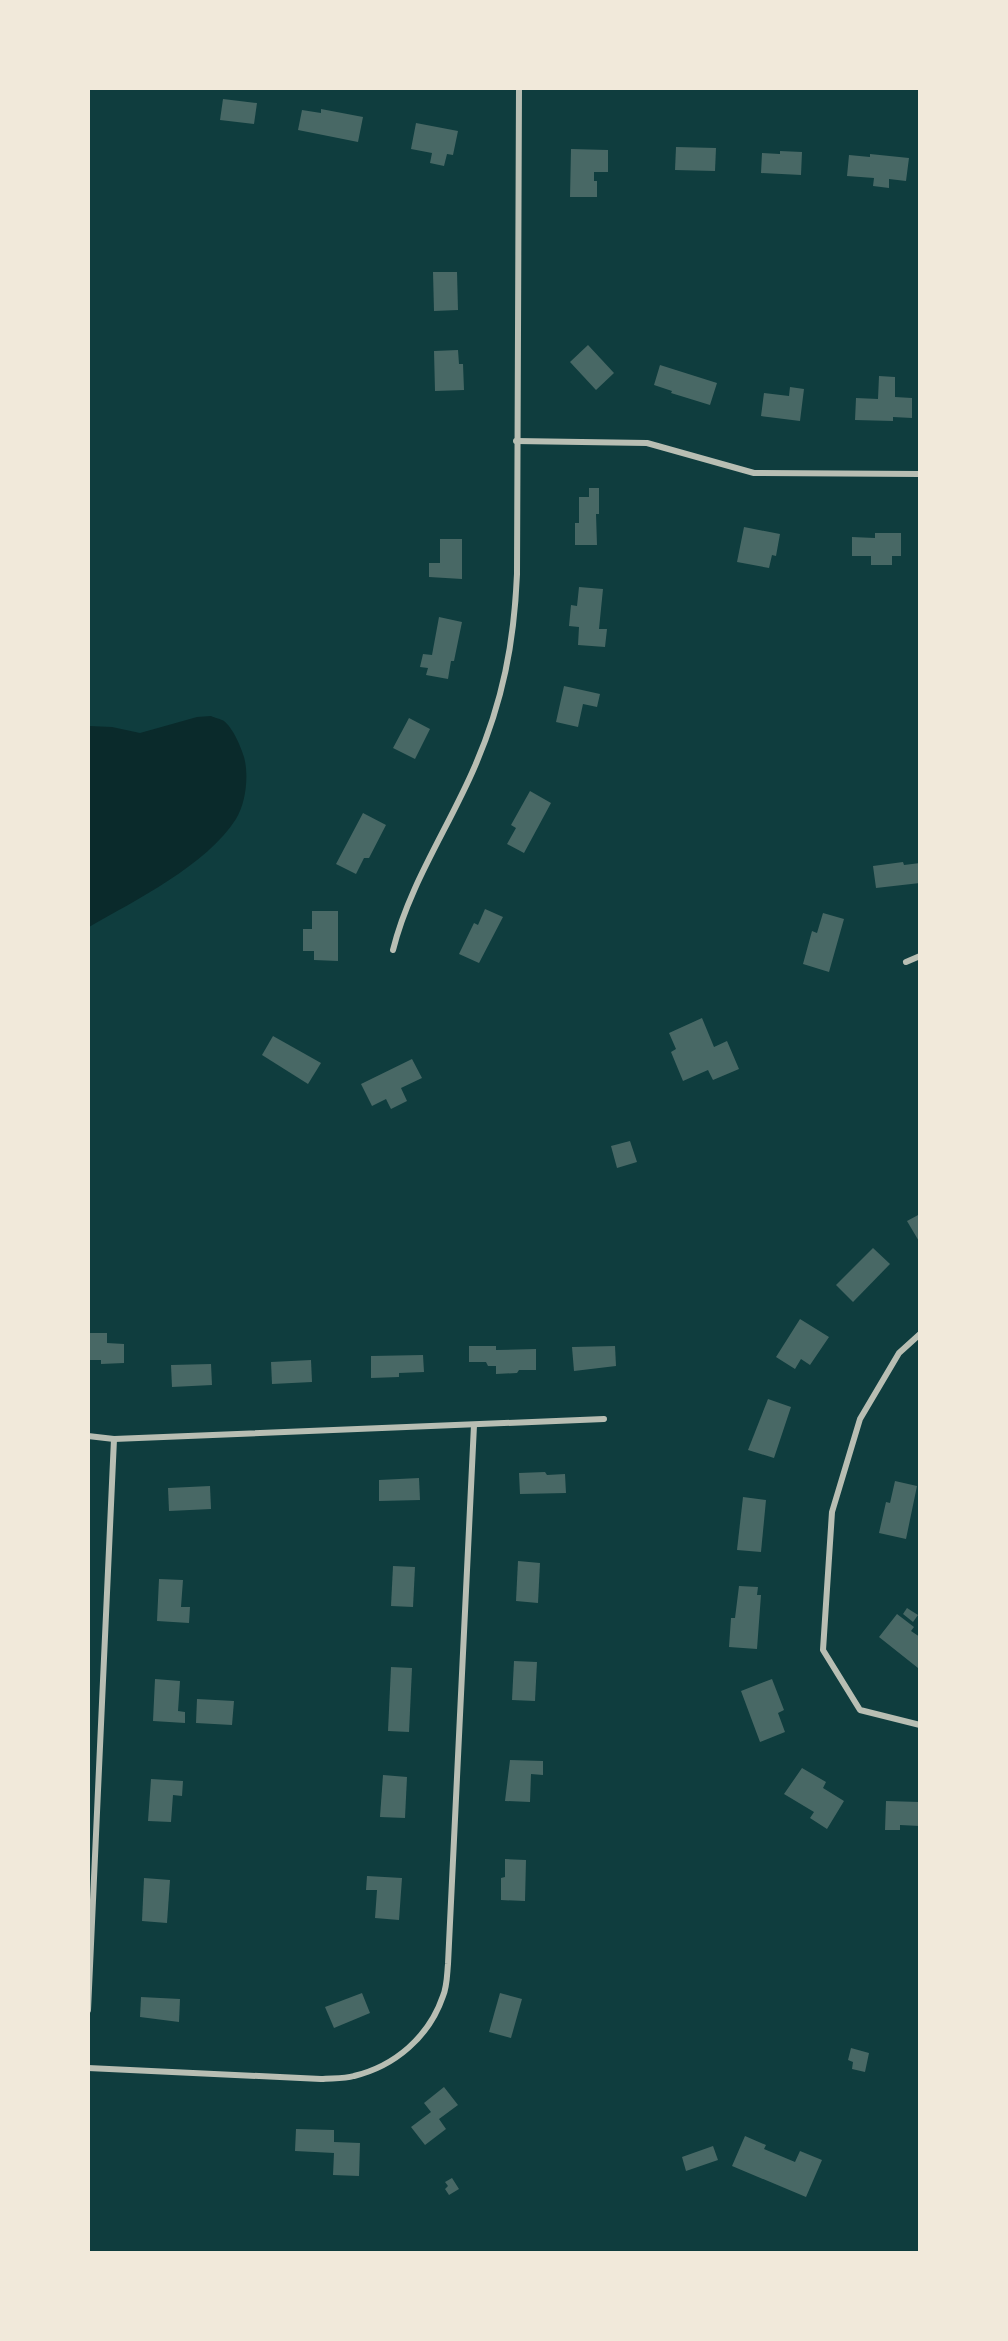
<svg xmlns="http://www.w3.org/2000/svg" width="1008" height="2341" viewBox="0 0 1008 2341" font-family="'IBM Plex Serif',serif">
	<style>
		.water { fill: #0a2a2b }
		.building { fill: #486865 }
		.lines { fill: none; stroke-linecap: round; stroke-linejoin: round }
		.minor { stroke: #b8beb3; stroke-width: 6 }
	</style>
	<rect width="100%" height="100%" fill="#0f3d3e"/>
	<path class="water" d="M211 716C215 718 221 719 224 721 233 728 241 747 244 757 249 775 246 803 236 819 207 865 134 901 89 927V726L112 727 140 733 197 717Z"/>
	<g class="building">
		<polygon points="223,99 257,103 254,124 220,120"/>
		<polygon points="321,109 363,117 358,142 298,130 302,110 321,113"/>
		<polygon points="416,123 458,131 453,155 447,154 444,166 430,163 432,153 411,149"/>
		<polygon points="676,147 716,148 715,171 675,170"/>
		<polygon points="571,149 608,150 608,172 594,172 594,181 597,181 597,197 570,197"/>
		<polygon points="780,151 802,152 801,175 761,173 762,153 780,154"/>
		<polygon points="870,154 909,158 906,181 889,179 889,188 873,186 874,178 847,176 849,155 870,157"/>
		<polygon points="433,272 457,272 458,310 434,311"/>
		<polygon points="588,345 614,373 596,390 570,362"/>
		<polygon points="458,350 459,364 463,364 464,390 435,391 434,351"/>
		<polygon points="660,365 717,383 710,405 671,393 672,391 654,385"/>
		<polygon points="879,376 895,377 895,397 912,398 912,418 893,417 893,421 855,420 856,398 878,399"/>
		<polygon points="790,387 804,389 800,421 761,416 764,393 789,396"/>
		<polygon points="589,488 599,488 599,514 596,514 597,545 575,545 575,523 579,523 579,497 589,497"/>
		<polygon points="744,527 780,534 776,556 772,555 769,568 737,562"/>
		<polygon points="875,533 901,533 901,556 892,556 892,565 871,565 871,556 852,556 852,537 875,538"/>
		<polygon points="440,539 462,539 462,579 429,577 429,563 440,563"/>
		<polygon points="579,587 603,589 599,629 607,629 605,647 578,645 579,627 569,626 571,605 577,606"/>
		<polygon points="439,617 462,622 454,661 451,661 448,679 426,675 428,668 420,667 423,654 432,655"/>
		<polygon points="564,686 600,694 597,707 583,704 578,727 556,722"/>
		<polygon points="409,718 430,729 415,759 393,748"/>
		<polygon points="530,791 551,803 524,853 507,844 516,828 511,825"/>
		<polygon points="363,813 386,825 369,858 364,858 356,874 336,864"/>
		<polygon points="903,862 904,865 920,863 920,883 876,888 873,866"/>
		<polygon points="485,909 503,917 479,963 459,954 474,923 478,925"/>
		<polygon points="312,911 338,911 338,961 314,960 314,951 303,951 303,929 312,929"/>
		<polygon points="823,913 844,919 829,972 803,964 812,931 817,933"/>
		<polygon points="702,1018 714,1047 727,1041 739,1069 713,1080 708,1070 683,1081 671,1052 676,1049 669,1033"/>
		<polygon points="273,1036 321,1063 308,1084 262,1055"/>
		<polygon points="412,1059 422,1078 401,1088 407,1101 391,1109 386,1099 372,1106 361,1084"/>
		<polygon points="630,1141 637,1162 617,1168 611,1146"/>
		<polygon points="920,1214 920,1243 907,1221"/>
		<polygon points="873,1248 890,1264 853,1302 836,1285"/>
		<polygon points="800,1319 829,1337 810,1365 801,1359 795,1369 776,1357"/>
		<polygon points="88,1333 107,1333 107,1343 124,1344 124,1363 101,1364 101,1360 88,1360"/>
		<polygon points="469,1346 496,1346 496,1350 536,1349 536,1370 519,1370 517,1373 496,1374 496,1366 488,1366 486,1362 469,1362"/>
		<polygon points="615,1346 616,1366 574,1371 572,1347"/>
		<polygon points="423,1355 424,1372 399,1373 399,1377 371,1378 371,1356"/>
		<polygon points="311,1360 312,1382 272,1384 271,1362"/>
		<polygon points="211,1364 212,1385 172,1387 171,1365"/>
		<polygon points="768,1399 791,1407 774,1458 748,1450"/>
		<polygon points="545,1472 547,1475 565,1474 566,1493 520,1494 519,1473"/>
		<polygon points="419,1478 420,1500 379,1501 379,1480"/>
		<polygon points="895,1481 917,1486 906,1539 879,1533 886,1502 890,1503"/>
		<polygon points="210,1486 211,1509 169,1511 168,1488"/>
		<polygon points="743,1497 766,1500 761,1552 737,1550"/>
		<polygon points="518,1561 540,1563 538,1603 516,1601"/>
		<polygon points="393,1566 415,1567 413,1607 391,1606"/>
		<polygon points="159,1579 183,1580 181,1607 190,1607 189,1623 157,1621"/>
		<polygon points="739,1586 758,1587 757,1595 761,1595 757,1649 729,1647 731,1618 735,1618"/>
		<polygon points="907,1608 918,1615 913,1622 903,1614"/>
		<polygon points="897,1614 914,1627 911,1631 920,1637 918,1668 879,1637"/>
		<polygon points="514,1661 537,1662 535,1701 512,1700"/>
		<polygon points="391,1667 412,1668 409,1732 388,1731"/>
		<polygon points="155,1679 180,1681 178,1711 185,1712 185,1723 153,1721"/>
		<polygon points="772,1679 784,1710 778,1713 785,1732 760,1742 741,1691"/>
		<polygon points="197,1699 234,1701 232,1725 196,1723"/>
		<polygon points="510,1760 543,1761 543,1775 531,1774 530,1802 505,1801"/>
		<polygon points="802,1768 826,1782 823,1788 844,1801 827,1829 810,1818 814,1812 784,1794"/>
		<polygon points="383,1775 407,1777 405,1818 380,1817"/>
		<polygon points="151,1779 183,1781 182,1796 173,1795 171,1822 148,1821"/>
		<polygon points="886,1801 920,1802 920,1826 900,1825 900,1830 885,1830"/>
		<polygon points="505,1859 526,1860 525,1901 501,1900 501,1878 505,1877"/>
		<polygon points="367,1876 402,1878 399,1920 375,1918 377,1890 366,1890"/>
		<polygon points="144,1878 170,1880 167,1923 142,1921"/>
		<polygon points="362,1993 370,2013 334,2028 325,2007"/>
		<polygon points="500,1993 522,1999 511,2038 489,2032"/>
		<polygon points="141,1997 180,1999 179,2022 140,2017"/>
		<polygon points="851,2048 869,2053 865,2072 852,2069 853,2062 848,2060"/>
		<polygon points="444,2087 458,2105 439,2119 446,2129 425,2145 411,2127 431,2112 424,2103"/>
		<polygon points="296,2129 334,2130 334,2142 360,2143 359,2176 333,2175 334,2153 295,2151"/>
		<polygon points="745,2136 766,2145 764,2149 795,2162 800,2151 822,2160 806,2197 732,2166"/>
		<polygon points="713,2146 718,2160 686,2171 682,2157"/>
		<polygon points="452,2178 459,2189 449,2195 445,2189 448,2186 445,2182"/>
	</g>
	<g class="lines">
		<g class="minor">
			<polyline points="516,441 647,443 754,473 920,474"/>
			<path d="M393 950C409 885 449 827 475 766 503 701 514 643 517 574L519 88"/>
			<polyline points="906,962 920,956"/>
			<polyline points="920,1334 899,1353 860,1419 832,1512 823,1650 860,1710 920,1725"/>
			<polyline points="88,1436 114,1439 604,1419"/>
			<polyline points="88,2010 114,1439"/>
			<path d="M88 2068 321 2079C332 2078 344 2079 354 2076 395 2066 429 2037 443 1996 447 1987 447 1975 448 1964L474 1425"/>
		</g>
	</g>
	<rect width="1008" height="2341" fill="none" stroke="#f1e9da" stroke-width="180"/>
</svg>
